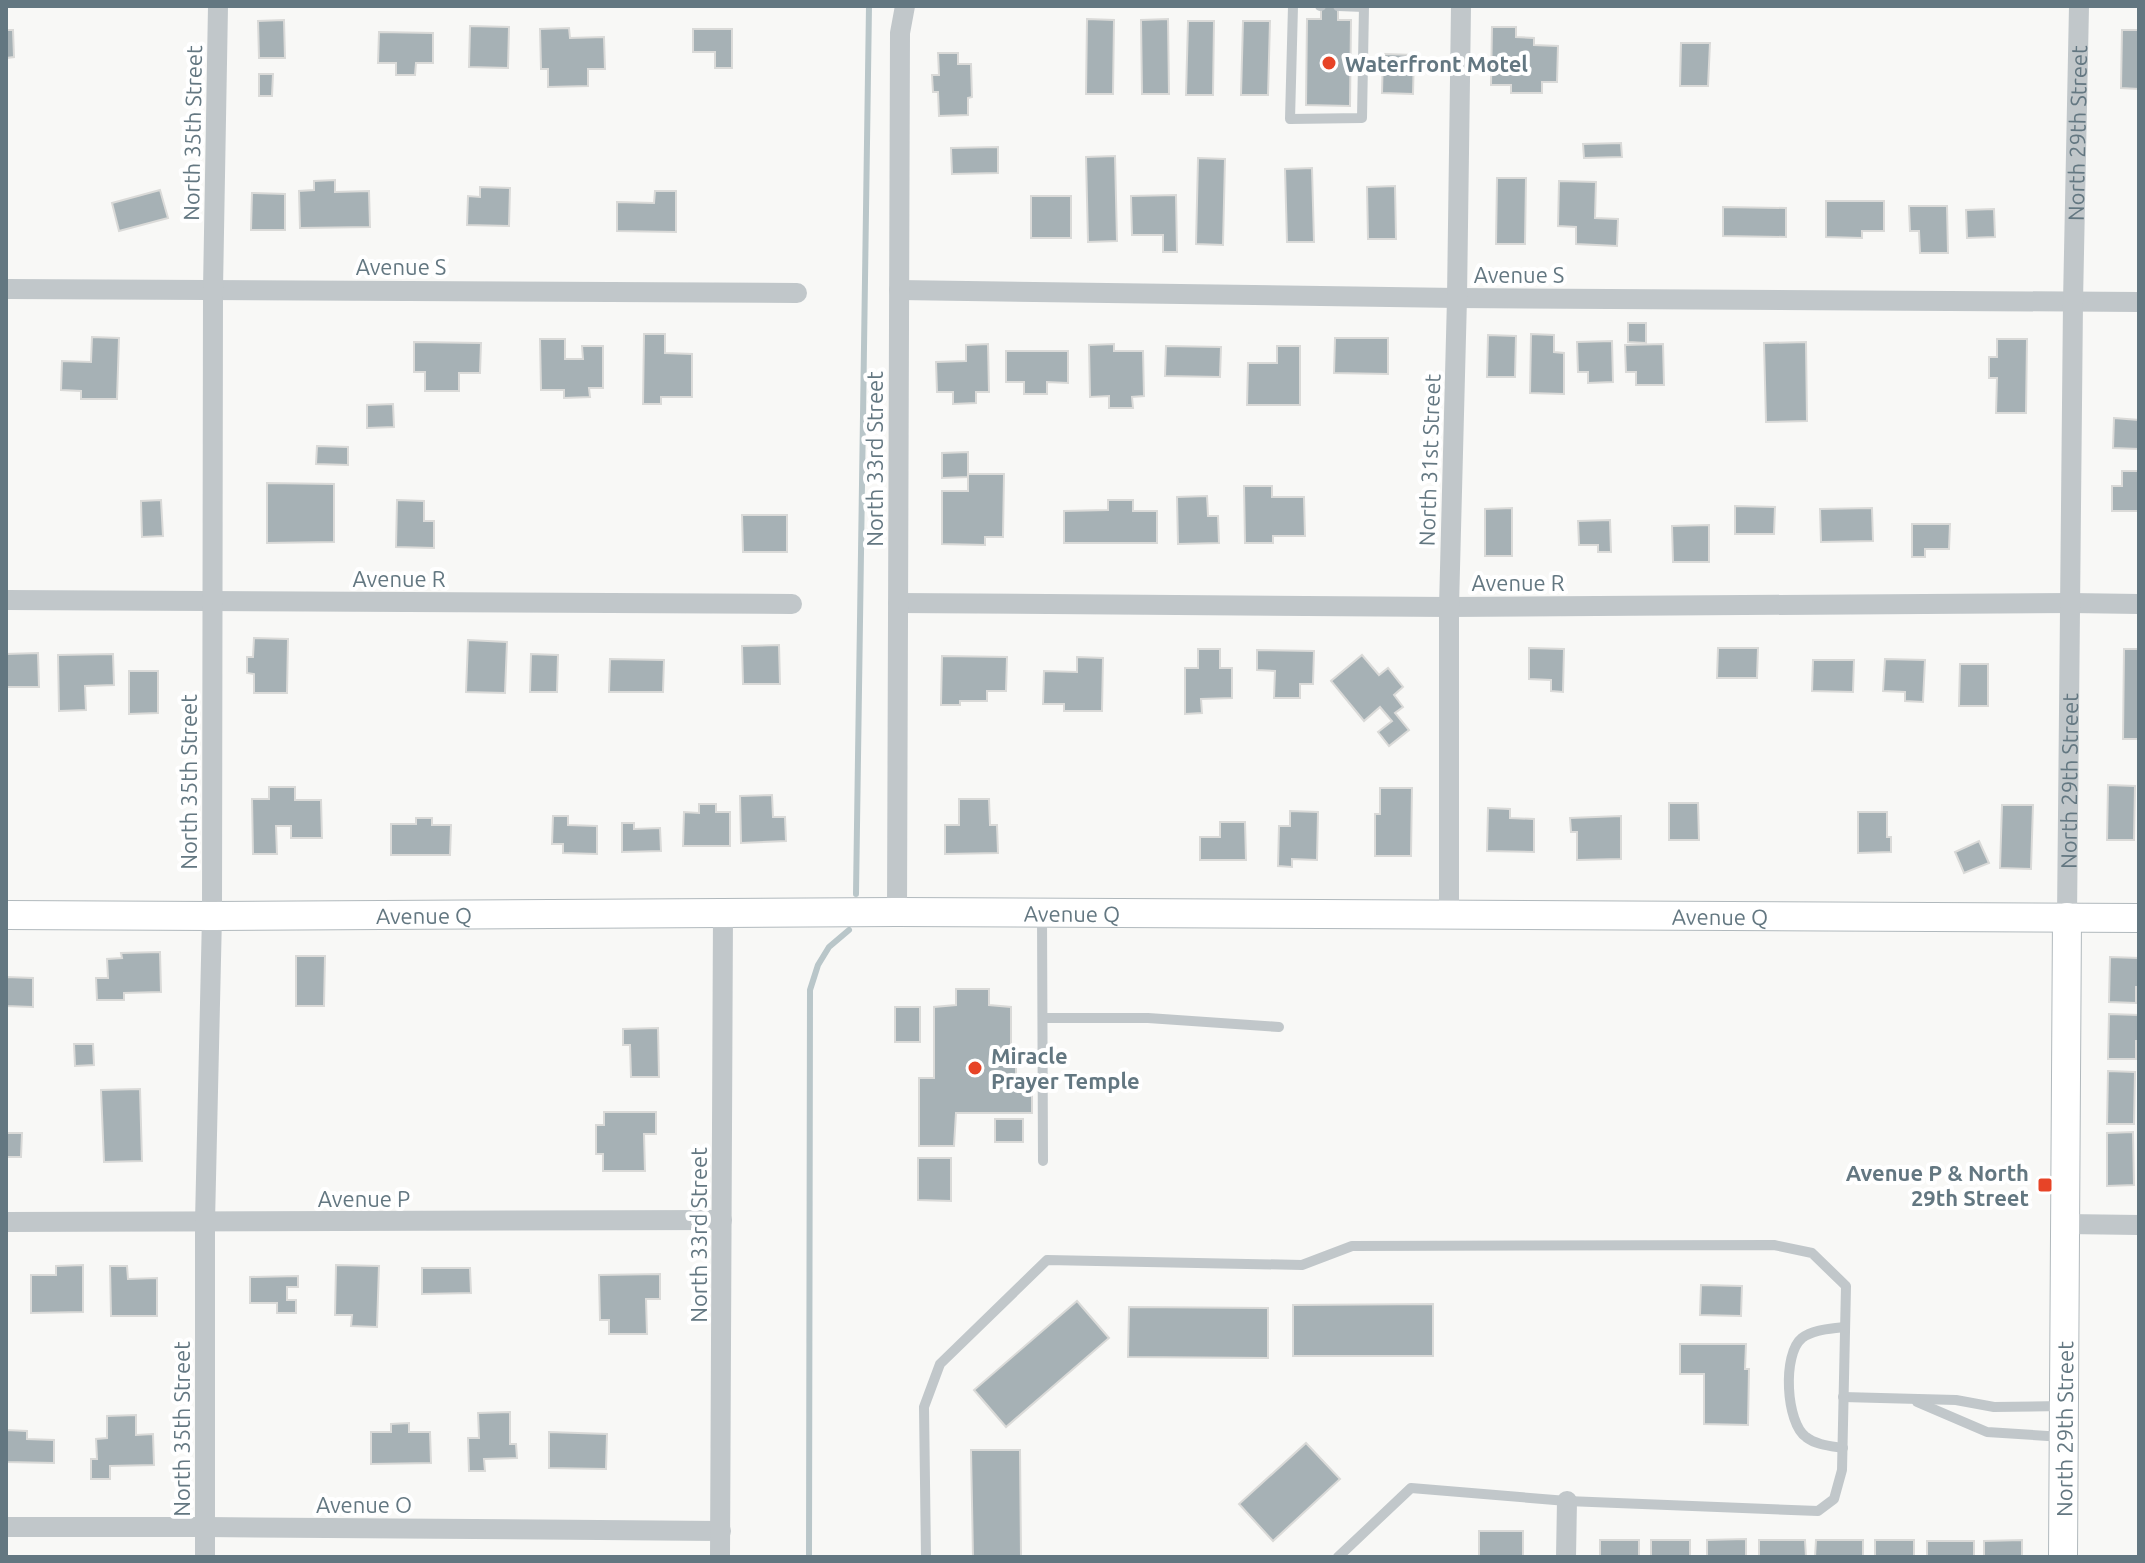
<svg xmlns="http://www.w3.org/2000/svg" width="2145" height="1563" viewBox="0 0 2145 1563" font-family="Ubuntu,sans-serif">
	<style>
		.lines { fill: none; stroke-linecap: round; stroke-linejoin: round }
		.stream { stroke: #b9c6c9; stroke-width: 6 }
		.building { fill: #a6b1b5; stroke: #dadad8; stroke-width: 2 }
		.secondary-casing { stroke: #b1b9bd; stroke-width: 30 }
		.lane { stroke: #c1c7ca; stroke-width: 10 }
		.street { stroke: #c1c7ca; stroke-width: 20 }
		.secondary { stroke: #fff; stroke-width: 28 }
		.poi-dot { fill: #e74427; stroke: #fff; stroke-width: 3 }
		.labels { text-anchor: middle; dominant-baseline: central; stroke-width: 8; stroke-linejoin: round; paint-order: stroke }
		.poi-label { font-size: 22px; font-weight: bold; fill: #637781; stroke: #fff; text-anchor: start }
		.street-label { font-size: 22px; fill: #637781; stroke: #fff }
	</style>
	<rect width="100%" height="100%" fill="#f8f8f6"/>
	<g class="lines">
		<g class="stream">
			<polyline points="856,894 869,6"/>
			<polyline points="809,1557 810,990 818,965 829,947 849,930"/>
		</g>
	</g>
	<g class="building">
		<polygon points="1321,6 1338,6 1338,20 1351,20 1350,106 1306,105 1307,19 1321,19"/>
		<polygon points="1087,19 1114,20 1113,94 1086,94"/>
		<polygon points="1168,19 1169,94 1142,94 1141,20"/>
		<polygon points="284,20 285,58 259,58 258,21"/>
		<polygon points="1188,21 1214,21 1213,95 1186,95"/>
		<polygon points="1243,21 1270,21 1268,95 1241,95"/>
		<polygon points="470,26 509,27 508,68 469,67"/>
		<polygon points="1492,27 1516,27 1516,37 1534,38 1534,45 1558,46 1557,82 1542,82 1542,93 1511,93 1511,85 1491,85"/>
		<polygon points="569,28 570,38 604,37 605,69 588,69 588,86 548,87 548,69 541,69 540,29"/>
		<polygon points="693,29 732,29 732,68 715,68 715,52 693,52"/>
		<polygon points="6,30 13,30 14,57 6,58"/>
		<polygon points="2122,30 2139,30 2139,89 2121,88"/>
		<polygon points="379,32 433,33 433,63 416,63 415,75 396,75 396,63 378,63"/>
		<polygon points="1681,43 1710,43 1708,86 1680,86"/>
		<polygon points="938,53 958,53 958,64 971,64 972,97 968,98 968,115 939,116 938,92 933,92 932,75 939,75"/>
		<polygon points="1383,54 1414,55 1413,94 1382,93"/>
		<polygon points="259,74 273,74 272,96 259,96"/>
		<polygon points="1621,143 1622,157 1584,158 1583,144"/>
		<polygon points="998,147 998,173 952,174 951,148"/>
		<polygon points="1115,156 1117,241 1088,242 1086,157"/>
		<polygon points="1198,158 1225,159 1223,245 1196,244"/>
		<polygon points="1312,168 1314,242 1287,242 1285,169"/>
		<polygon points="1497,178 1526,178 1525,244 1496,244"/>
		<polygon points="335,180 335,192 369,191 370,227 300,228 299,191 314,190 314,181"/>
		<polygon points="1559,181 1596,182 1595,218 1618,219 1617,246 1576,244 1576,227 1558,226"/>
		<polygon points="1395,186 1396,239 1368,239 1367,187"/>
		<polygon points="480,187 510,188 509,226 467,225 468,196 480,197"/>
		<polygon points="160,190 168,218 119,231 112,203"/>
		<polygon points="655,191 676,191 676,232 617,231 617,202 654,203"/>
		<polygon points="252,193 285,194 285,230 251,230"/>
		<polygon points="1176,195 1177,252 1163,252 1163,235 1132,235 1131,196"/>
		<rect x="1031" y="196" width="40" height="42"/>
		<polygon points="1826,201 1884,201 1884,231 1862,231 1862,238 1826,237"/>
		<polygon points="1909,206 1947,206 1948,253 1920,253 1919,231 1910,231"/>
		<polygon points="1723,207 1786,208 1786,237 1723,236"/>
		<polygon points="1994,209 1995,237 1967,238 1966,210"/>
		<polygon points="1628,323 1646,323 1646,343 1628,342"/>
		<polygon points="644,334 665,334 665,353 692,354 692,397 661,397 661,404 643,404"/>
		<polygon points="1531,334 1554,335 1554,352 1564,353 1564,394 1530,393"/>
		<polygon points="1488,335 1516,336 1515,377 1487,377"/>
		<polygon points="92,337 119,338 117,399 81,399 81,391 61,390 62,361 91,362"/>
		<polygon points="1335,338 1388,338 1388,374 1334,373"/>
		<polygon points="540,339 565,339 565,359 583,359 582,346 603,346 603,388 589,388 590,397 564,398 564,390 541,390"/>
		<polygon points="1997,339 2027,339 2026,413 1996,413 1997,378 1989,378 1989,357 1997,357"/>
		<polygon points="1612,341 1613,382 1588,383 1588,372 1578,372 1577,342"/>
		<polygon points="414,342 481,343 480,373 459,373 459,391 425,391 425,372 414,372"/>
		<polygon points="1806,342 1807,421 1766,422 1764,343"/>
		<polygon points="988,344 989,392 976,392 976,403 953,404 953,392 937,392 936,362 966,361 966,345"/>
		<polygon points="1114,344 1114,351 1143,351 1144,396 1132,397 1133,408 1109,408 1109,396 1090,397 1089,345"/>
		<polygon points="1663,344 1664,385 1636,385 1636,372 1626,372 1625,345"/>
		<polygon points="1166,346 1221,347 1220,377 1165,376"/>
		<polygon points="1277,346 1300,346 1300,405 1247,405 1248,363 1277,363"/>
		<polygon points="1006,351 1068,351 1068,383 1047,382 1047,394 1024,394 1024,382 1006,382"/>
		<polygon points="393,404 394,427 367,428 367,405"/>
		<polygon points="2114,418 2139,420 2139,449 2113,448"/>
		<polygon points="317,446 348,447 348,465 316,464"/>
		<polygon points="968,452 968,477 942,478 942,453"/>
		<polygon points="2122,471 2139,471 2139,511 2112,511 2112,486 2122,486"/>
		<polygon points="968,474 1004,474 1003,537 985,537 985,545 942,544 942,491 968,491"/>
		<polygon points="267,483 334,484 334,542 267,543"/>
		<polygon points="1244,486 1272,486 1272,497 1304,497 1305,536 1273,536 1273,543 1245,543"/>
		<polygon points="1207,496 1208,516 1218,516 1219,543 1178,544 1177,497"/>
		<polygon points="161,500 163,536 142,537 141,501"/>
		<polygon points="397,500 424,501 424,521 434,521 434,548 396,547"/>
		<polygon points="1108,500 1133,500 1133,511 1157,511 1157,543 1064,543 1064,511 1108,510"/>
		<polygon points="1735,506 1775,507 1774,534 1735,534"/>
		<polygon points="1512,508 1512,556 1485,556 1485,509"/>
		<polygon points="1872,508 1873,541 1821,542 1820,509"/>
		<polygon points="742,515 787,515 787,552 743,552"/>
		<polygon points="1610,520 1611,552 1598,552 1598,545 1579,545 1578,521"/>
		<polygon points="1912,524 1950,524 1949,549 1925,549 1925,557 1912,557"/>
		<polygon points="1709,525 1709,562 1673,562 1672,526"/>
		<polygon points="254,638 288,639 287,693 254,693 254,674 247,673 247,657 253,657"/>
		<polygon points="468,640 507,642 505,693 466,692"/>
		<polygon points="779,645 780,684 743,684 742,646"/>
		<polygon points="1529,648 1564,649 1563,692 1551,691 1551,680 1529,679"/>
		<polygon points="1718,648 1758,648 1757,678 1717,678"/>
		<polygon points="1198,649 1220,649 1220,668 1232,668 1232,698 1201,699 1202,713 1185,714 1185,668 1198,668"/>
		<polygon points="2124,649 2139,649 2139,739 2123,739"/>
		<polygon points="1257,650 1314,651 1313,684 1300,684 1300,698 1274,698 1275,671 1257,670"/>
		<polygon points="38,653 39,687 6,687 6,654"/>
		<polygon points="113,654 114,685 85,686 86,710 59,711 58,655"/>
		<polygon points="531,654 558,655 557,692 530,692"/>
		<polygon points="1362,655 1379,675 1388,668 1403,687 1394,695 1403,707 1395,713 1409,730 1389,746 1378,732 1392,721 1380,707 1364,721 1331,681"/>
		<polygon points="942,656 1007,657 1006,691 987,691 987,701 960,701 960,705 941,705"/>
		<polygon points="1077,657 1103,658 1102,711 1064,711 1064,704 1043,704 1044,671 1077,672"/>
		<polygon points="610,659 664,660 663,692 609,692"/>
		<polygon points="1885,659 1925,660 1923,702 1905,701 1905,692 1883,691"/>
		<polygon points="1813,660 1854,660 1853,692 1812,691"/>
		<polygon points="1960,664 1988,664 1988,706 1959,706"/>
		<polygon points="129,671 158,671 158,713 129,714"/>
		<polygon points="2108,785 2135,786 2134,840 2107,840"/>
		<polygon points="269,787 295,787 295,800 321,800 322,838 291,838 291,826 276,826 277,854 253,854 252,799 269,799"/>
		<polygon points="1380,788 1412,788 1411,856 1375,856 1375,814 1380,814"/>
		<polygon points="772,795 773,817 785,817 786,841 741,843 740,796"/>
		<polygon points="959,799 989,799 990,825 997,825 998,853 945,854 945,825 959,825"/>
		<polygon points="1669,803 1698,803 1699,840 1669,840"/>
		<polygon points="699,804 716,804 716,812 730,812 730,846 683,846 684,812 699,813"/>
		<polygon points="2002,805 2033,805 2031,869 2000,868"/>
		<polygon points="1488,808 1510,809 1510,818 1534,819 1534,852 1487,851"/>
		<polygon points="1290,811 1318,812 1317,860 1292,859 1292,867 1278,866 1279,826 1290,826"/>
		<polygon points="1858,812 1887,812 1887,837 1891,837 1891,852 1858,853"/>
		<polygon points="553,816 568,816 568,825 597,826 597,854 563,853 563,844 552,844"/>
		<polygon points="1621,816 1621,859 1577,860 1577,832 1571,832 1570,818"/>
		<polygon points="416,818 432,818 432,825 451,825 450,855 391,855 391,824 416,824"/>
		<polygon points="1220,822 1245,822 1246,860 1200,860 1200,837 1220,837"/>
		<polygon points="622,823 634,823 634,829 660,828 661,851 622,852"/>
		<polygon points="1979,841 1989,863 1964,873 1955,852"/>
		<polygon points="160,952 161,992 124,993 124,1000 97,1000 96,978 108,978 107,959 122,958 121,953"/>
		<polygon points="296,956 325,956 324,1006 296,1006"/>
		<polygon points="2110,957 2139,958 2139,987 2136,987 2136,1003 2109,1002"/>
		<polygon points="6,977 33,978 33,1007 6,1006"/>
		<polygon points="956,989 989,989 989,1005 1011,1007 1011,1059 1016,1059 1016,1079 1032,1079 1032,1113 956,1113 954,1146 919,1146 919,1078 934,1078 934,1007 956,1005"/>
		<rect x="895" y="1007" width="25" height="35"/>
		<polygon points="2109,1014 2139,1015 2139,1041 2136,1041 2136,1059 2108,1059"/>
		<polygon points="658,1028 659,1077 631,1077 630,1045 623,1045 623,1029"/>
		<polygon points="74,1044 93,1044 94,1065 75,1066"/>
		<polygon points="2108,1071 2135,1072 2134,1124 2107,1124"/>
		<polygon points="140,1089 142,1161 104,1162 101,1090"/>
		<polygon points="604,1112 656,1112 656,1134 644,1134 645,1171 603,1171 603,1154 596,1154 596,1125 604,1125"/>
		<rect x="995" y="1119" width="28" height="23"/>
		<polygon points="2133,1132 2134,1185 2107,1186 2107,1133"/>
		<polygon points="6,1133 22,1133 21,1157 6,1157"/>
		<polygon points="918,1158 951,1158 951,1201 918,1200"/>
		<polygon points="83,1265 83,1312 31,1313 31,1275 56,1275 56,1266"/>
		<polygon points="336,1265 379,1266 377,1327 351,1326 352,1315 335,1315"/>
		<polygon points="110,1266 127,1266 128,1279 157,1278 157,1316 111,1316"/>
		<polygon points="422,1268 470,1268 471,1293 422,1294"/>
		<polygon points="660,1274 660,1299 646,1299 647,1334 609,1334 609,1320 600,1320 599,1275"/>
		<polygon points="298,1276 298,1287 287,1287 287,1300 296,1300 296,1313 277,1313 277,1303 250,1303 250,1277"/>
		<polygon points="1701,1285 1742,1286 1741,1316 1700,1315"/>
		<polygon points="1077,1301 1109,1338 1006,1427 974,1390"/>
		<polygon points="1433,1304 1433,1356 1293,1356 1293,1305"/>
		<polygon points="1129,1307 1268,1308 1268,1358 1128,1357"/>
		<polygon points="1680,1344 1746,1344 1745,1369 1749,1369 1748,1425 1704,1424 1704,1374 1680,1374"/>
		<polygon points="510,1412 510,1444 516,1444 517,1458 484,1459 485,1471 469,1471 468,1438 479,1438 478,1413"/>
		<polygon points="136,1415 136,1435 153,1434 154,1465 110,1466 110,1479 91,1479 91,1459 97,1459 96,1439 107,1438 107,1416"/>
		<polygon points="409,1423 409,1432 430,1432 431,1463 371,1464 371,1432 391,1432 391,1424"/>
		<polygon points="6,1430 27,1431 27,1439 54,1440 54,1463 6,1462"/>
		<polygon points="549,1432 607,1434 606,1469 549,1468"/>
		<polygon points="1306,1443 1340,1479 1273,1541 1239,1504"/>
		<polygon points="971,1450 1020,1450 1021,1557 973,1557"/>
		<rect x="1479" y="1531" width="44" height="26"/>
		<polygon points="1746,1539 1746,1557 1707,1557 1707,1540"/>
		<rect x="1600" y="1540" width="39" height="17"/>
		<rect x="1651" y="1540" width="39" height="17"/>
		<polygon points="1759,1540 1805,1540 1806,1557 1759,1557"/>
		<polygon points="1816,1540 1863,1540 1863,1557 1815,1557"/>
		<rect x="1875" y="1540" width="39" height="17"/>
		<polygon points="2022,1540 2022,1557 1984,1557 1984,1541"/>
		<rect x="1927" y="1541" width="47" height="16"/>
		<rect x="1212" y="1556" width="45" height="1"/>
	</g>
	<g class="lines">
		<defs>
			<g id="secondary">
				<path id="s2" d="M6 915 212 916 897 912 2139 918"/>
				<path id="s3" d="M2063 1557 2067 917"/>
			</g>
		</defs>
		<use href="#secondary" class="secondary-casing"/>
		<g class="lane">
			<polyline points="1293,6 1290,119 1362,118 1364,6"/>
			<polyline points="1320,6 1321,6"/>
			<polyline points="1338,6 1364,7"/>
			<polyline points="1042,915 1043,1161"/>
			<polyline points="1043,1018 1148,1018 1279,1027"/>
			<polyline points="1843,1397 1956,1400 1994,1407 2062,1406"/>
			<polyline points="1917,1402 1987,1432 2063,1437"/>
			<path d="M1843 1448C1831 1446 1816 1445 1806 1437 1786 1423 1782 1354 1802 1338 1814 1329 1831 1329 1844 1327"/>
			<polyline points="926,1557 924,1407 940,1364 1047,1260 1302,1265 1352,1246 1774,1245 1812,1253 1846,1286 1842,1470 1834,1499 1818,1511 1567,1501 1411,1488 1338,1557"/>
		</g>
		<g class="street">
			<polyline points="6,289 797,293"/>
			<polyline points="899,290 1457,298 2139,302"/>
			<polyline points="6,600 792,604"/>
			<polyline points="898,603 1449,607 2071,603 2139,604"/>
			<polyline points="897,912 900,33 905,6"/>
			<polyline points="1449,916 1449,607 1457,298 1461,6"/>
			<path id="s1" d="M2067 917 2073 302 2079 6"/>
			<polyline points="6,1222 722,1220"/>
			<polyline points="2066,1224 2139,1225"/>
			<polyline points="6,1527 205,1527 721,1531"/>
			<polyline points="205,1557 205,1222 212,916 213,289 218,6"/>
			<polyline points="720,1557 723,913"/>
			<polyline points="1566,1557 1567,1501"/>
		</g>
		<use href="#secondary" class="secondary"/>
	</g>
	<g class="poi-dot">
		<circle cx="1329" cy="63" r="8"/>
		<circle cx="975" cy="1068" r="8"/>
		<rect x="2037" y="1177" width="16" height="16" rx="4"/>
	</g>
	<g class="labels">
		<g class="poi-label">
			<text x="1345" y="63">Waterfront Motel</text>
			<text x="991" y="1055">Miracle<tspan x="991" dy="25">Prayer Temple</tspan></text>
			<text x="2029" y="1172" text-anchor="end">Avenue P &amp; North<tspan x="2029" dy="25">29th Street</tspan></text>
		</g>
		<g class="street-label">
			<text transform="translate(192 133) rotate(-89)">North 35th Street</text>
			<text stroke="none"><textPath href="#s1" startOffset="784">North 29th Street</textPath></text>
			<text x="401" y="266">Avenue S</text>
			<text x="1519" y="274">Avenue S</text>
			<text transform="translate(874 459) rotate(-90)">North 33rd Street</text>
			<text transform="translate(1429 460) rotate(-88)">North 31st Street</text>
			<text x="399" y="578">Avenue R</text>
			<text x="1518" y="582">Avenue R</text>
			<text stroke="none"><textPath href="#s1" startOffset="136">North 29th Street</textPath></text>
			<text transform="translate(188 782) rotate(-90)">North 35th Street</text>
			<text stroke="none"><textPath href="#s2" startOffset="1066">Avenue Q</textPath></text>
			<text stroke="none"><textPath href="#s2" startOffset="418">Avenue Q</textPath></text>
			<text stroke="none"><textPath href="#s2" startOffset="1714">Avenue Q</textPath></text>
			<text x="364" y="1198">Avenue P</text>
			<text transform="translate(698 1235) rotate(-90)">North 33rd Street</text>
			<text transform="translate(181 1429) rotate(-90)">North 35th Street</text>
			<text stroke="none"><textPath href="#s3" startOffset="128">North 29th Street</textPath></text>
			<text x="364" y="1504">Avenue O</text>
		</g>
	</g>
	<rect width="2145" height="1563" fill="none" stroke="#637781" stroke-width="16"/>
</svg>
